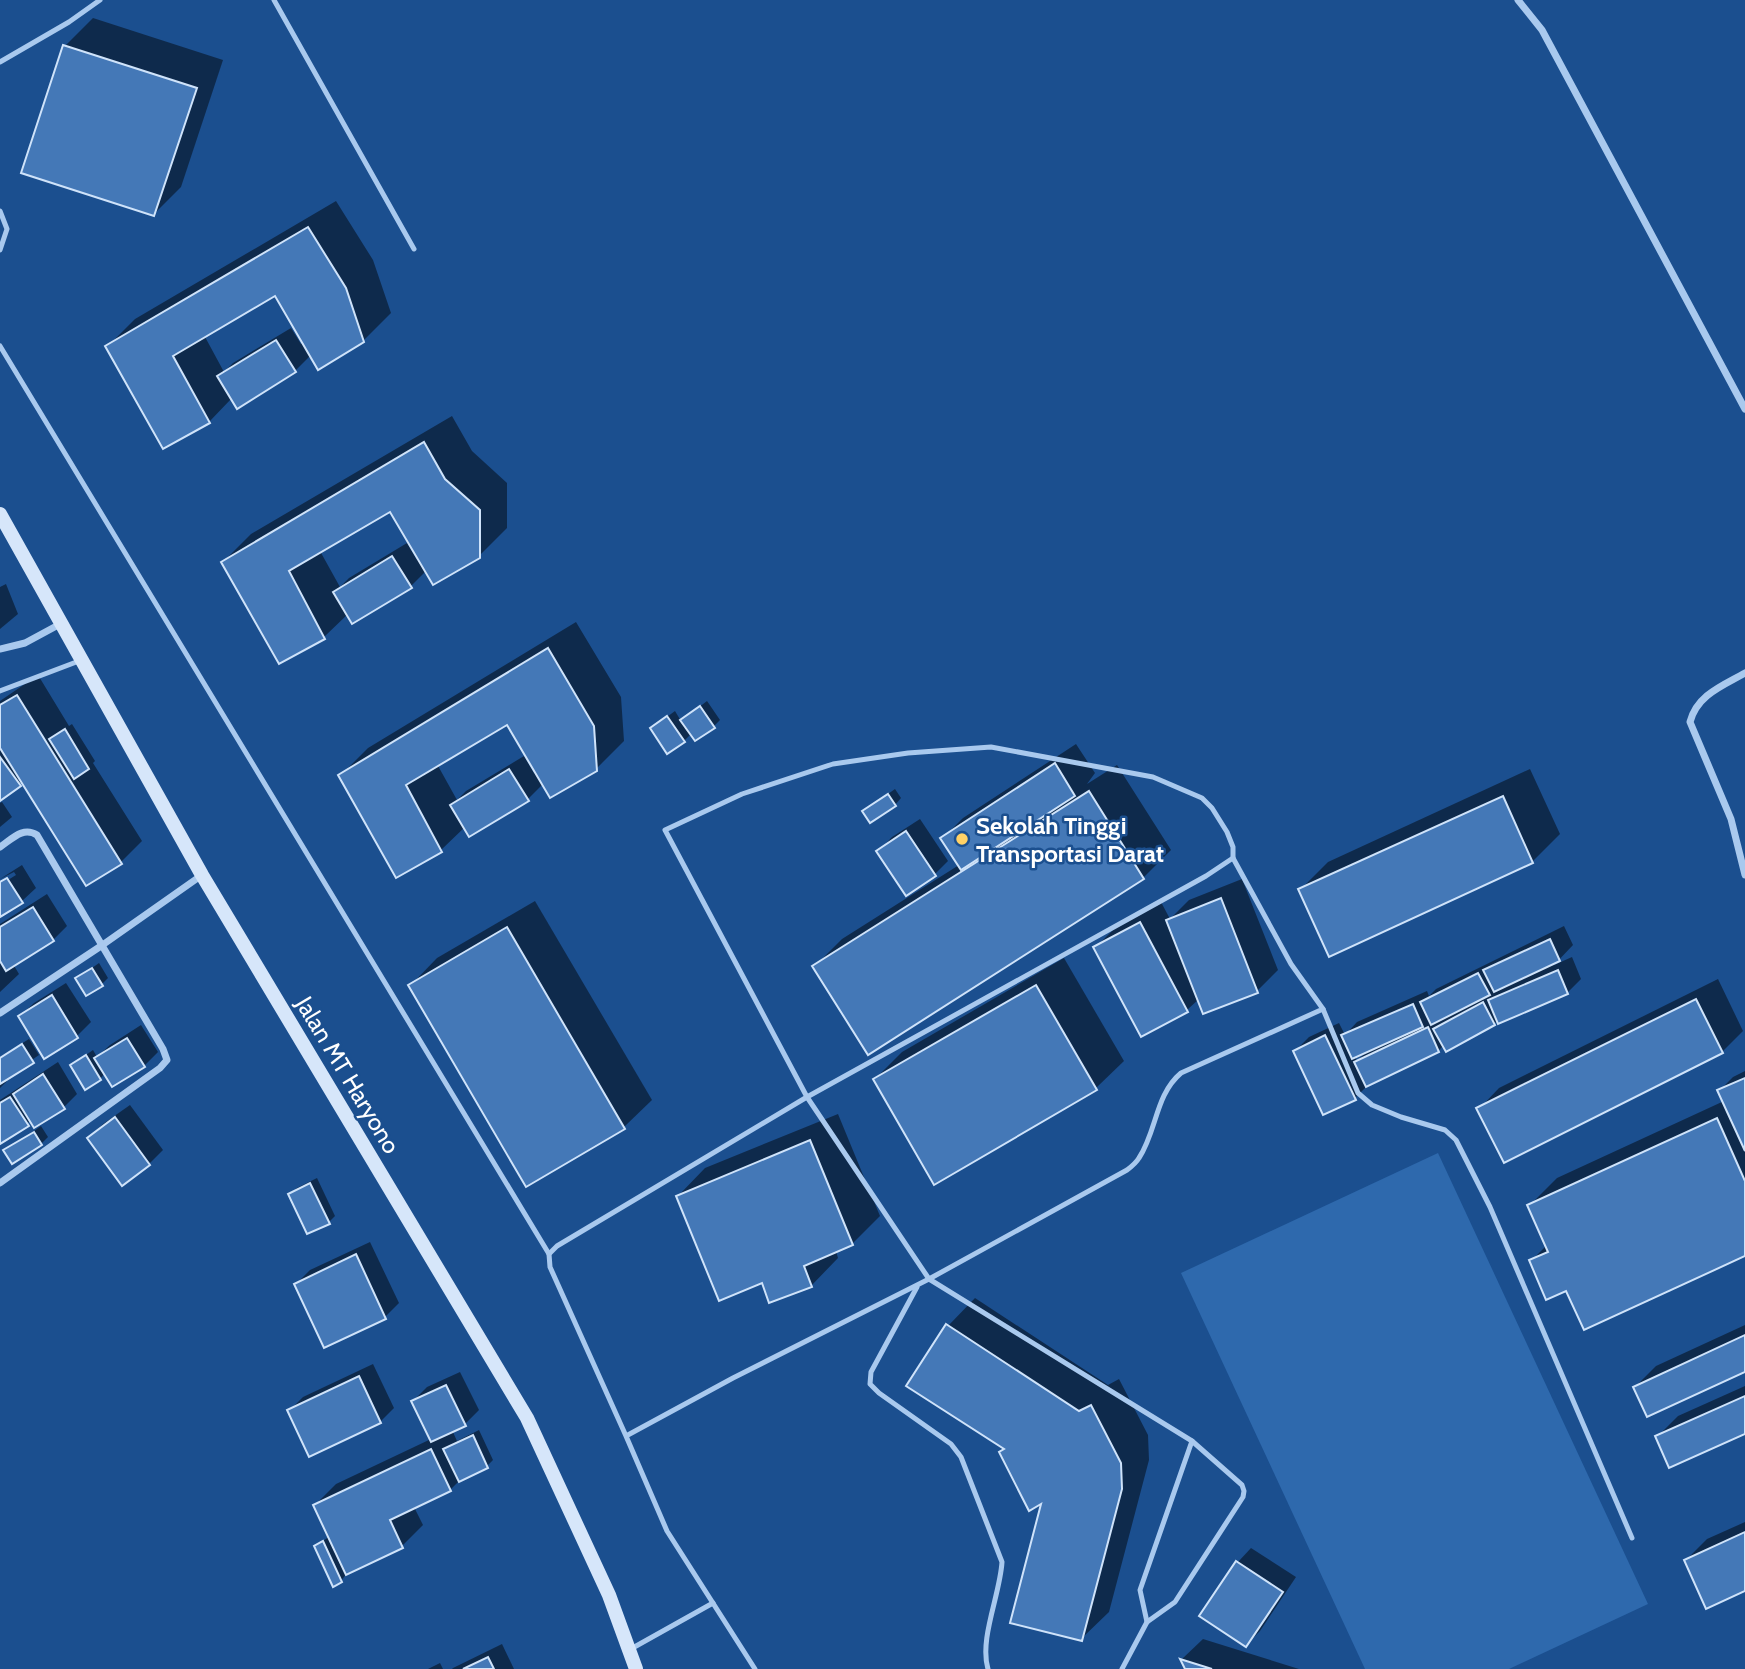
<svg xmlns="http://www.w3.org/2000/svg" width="1745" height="1669" viewBox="0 0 1745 1669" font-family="Cabin,sans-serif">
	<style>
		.green { fill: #2e69ad }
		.shadow { fill: #0007; fill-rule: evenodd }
		.building { fill: #4478b7; stroke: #cfe3fa; stroke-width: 2 }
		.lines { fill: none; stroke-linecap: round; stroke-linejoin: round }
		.service { stroke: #a9c9ee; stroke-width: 5 }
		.minor { stroke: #a9c9ee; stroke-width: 7 }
		.secondary { stroke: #d6e6fa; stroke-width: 14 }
		.poi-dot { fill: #ffd166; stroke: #1b4f8f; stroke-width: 2.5 }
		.labels { text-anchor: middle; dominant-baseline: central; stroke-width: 5; stroke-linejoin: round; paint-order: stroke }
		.poi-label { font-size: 24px; font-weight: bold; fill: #fff; stroke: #1b4f8f; text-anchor: start }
		.street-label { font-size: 24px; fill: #fff; stroke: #1b4f8f }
	</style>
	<rect width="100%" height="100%" fill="#1b4f8f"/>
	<polygon class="green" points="1438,1153 1648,1604 1509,1669 1365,1669 1181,1273"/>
	<g class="shadow">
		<polygon points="93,18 223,60 181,187 154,214 23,172 65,46"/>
		<path d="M336 201 373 260 391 313 363 341 311 355 295 371 232 398 209 422 107 347 135 319ZM275 294 304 342 301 344 291 328 233 363 224 372 204 335Z"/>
		<path d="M452 416 472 451 507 483V528L479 556 427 570 411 586 348 614 324 637 280 662 223 562 251 534ZM391 509 420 558 417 560 407 543 349 578 340 587 320 551Z"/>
		<polygon points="6,584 18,614 0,629 0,587"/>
		<path d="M576 622 621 697 624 741 596 769 544 783 528 799 465 827 441 850 397 875 340 776 368 748ZM508 722 537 771 534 773 524 756 466 791 457 800 437 764Z"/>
		<polygon points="38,675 69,726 72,724 95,761 93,763 142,841 121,862 23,781 0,799 0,749 2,748 0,745 0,701"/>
		<polygon points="707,701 720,720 714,726 692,733 684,741 652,728 675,711 681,721"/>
		<polygon points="1076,744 1095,773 1087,784 1117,765 1171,850 1143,878 814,967 842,939 959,865 943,838 963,818"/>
		<polygon points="1530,769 1560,834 1532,862 1300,890 1328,862"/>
		<polygon points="895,789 901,798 895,805 864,811"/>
		<polygon points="2,802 12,817 0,827 0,803"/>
		<polygon points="920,819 948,861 934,875 879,851 892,837"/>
		<polygon points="22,865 36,888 22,901 0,915 0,885 16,875 14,872 0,879"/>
		<polygon points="1242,879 1278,970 1257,991 1199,999 1187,1010 1142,1035 1095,948 1116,927 1161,902 1170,919 1189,900"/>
		<polygon points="47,894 67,926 53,940 13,964 19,974 0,992 0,924"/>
		<polygon points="535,901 652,1100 624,1127 527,1185 410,986 437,958"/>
		<path d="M1564 926 1573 945 1554 965 1572 957 1581 979 1567 993 1498 1020 1494 1024 1444 1045 1438 1051 1368 1085 1355 1098 1295 1051 1309 1037 1339 1023 1345 1035 1357 1022 1427 991 1429 996 1436 989ZM1369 1049 1357 1061 1354 1055Z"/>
		<polygon points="1064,958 1124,1061 1096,1088 934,1182 875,1079 902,1052"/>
		<polygon points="99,963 108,978 102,984 78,978"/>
		<polygon points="1718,979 1743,1031 1722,1052 1479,1109 1499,1088"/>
		<polygon points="66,983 91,1022 77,1036 45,1056 20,1016 34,1003"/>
		<polygon points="141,1025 158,1052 144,1066 105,1073 100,1079 72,1065 93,1050 97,1057 110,1045"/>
		<polygon points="29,1039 39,1055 6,1078 7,1081 0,1088 0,1057"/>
		<polygon points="58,1062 77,1094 64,1107 32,1120 0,1142 0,1100"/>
		<polygon points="1745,1071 1745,1254 1567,1289 1531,1261 1547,1245 1529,1206 1557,1178 1724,1101 1720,1090 1733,1077"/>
		<polygon points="130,1105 163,1150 149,1164 122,1184 89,1138 103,1124"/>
		<polygon points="838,1114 880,1216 852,1244 836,1251 838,1258 811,1286 763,1281 678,1196 705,1168"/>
		<polygon points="41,1126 48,1137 41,1144 6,1151"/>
		<polygon points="317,1178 335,1216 329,1222 290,1194 297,1188"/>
		<polygon points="370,1242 399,1303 385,1317 325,1346 296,1284 310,1270"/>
		<polygon points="975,1298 1108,1385 1119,1379 1148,1435 1149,1460 1109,1612 1081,1639 1044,1500 1006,1448 948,1326"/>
		<polygon points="1745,1325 1745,1370 1635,1387 1656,1366"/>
		<polygon points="373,1364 394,1408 380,1422 289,1411 303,1397"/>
		<polygon points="460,1372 479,1410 465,1424 452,1430 457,1441 479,1430 493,1460 487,1466 460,1480 450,1490 414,1507 423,1525 402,1546 347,1573 341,1581 316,1546 330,1536 315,1505 336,1484 431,1439 413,1401 427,1387"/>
		<polygon points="1745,1386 1745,1432 1657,1437 1678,1416"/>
		<polygon points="1745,1522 1745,1589 1686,1560 1707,1539"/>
		<polygon points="1251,1548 1296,1577 1260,1631 1246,1645 1202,1616 1238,1562"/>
		<polygon points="1203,1639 1299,1669 1187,1669 1182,1659"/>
		<polygon points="502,1644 514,1669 452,1669 453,1668"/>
		<polygon points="440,1663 443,1669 428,1669"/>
	</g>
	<g class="building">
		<polygon points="63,45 197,88 154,216 21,173"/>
		<polygon points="308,227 346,288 364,342 318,370 275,296 173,356 210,423 163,449 105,346"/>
		<polygon points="276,340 296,372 237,409 217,376"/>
		<polygon points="424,442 445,479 480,510 480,558 433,585 390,512 289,571 325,639 279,664 221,562"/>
		<polygon points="392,556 412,588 352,624 333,592"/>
		<polygon points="548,648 594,726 597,771 550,798 507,725 406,785 442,852 396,878 338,775"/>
		<polygon points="17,695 122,864 86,886 0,748 0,705"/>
		<polygon points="700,706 715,728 695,741 680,720"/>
		<polygon points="667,716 685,742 667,754 650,728"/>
		<polygon points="65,729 89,769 74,779 49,739"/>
		<polygon points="0,757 21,786 0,801"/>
		<polygon points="1055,763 1075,796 961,870 940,838"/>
		<polygon points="509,769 529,801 469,837 450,805"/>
		<polygon points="1089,791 1144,879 868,1055 812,966"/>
		<polygon points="888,794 896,806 870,823 862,811"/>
		<polygon points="1503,796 1533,863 1329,957 1298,889"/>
		<polygon points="906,831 936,876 906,896 876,851"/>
		<polygon points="7,878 23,903 0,917 0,882"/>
		<polygon points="1221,898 1258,993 1203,1014 1166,920"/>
		<polygon points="33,907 54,941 6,971 0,961 0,927"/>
		<polygon points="1140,922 1188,1012 1141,1037 1093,947"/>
		<polygon points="507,927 625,1129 526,1187 408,985"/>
		<polygon points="1550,939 1560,961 1494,992 1483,970"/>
		<polygon points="92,968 103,986 86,996 75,978"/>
		<polygon points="1558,970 1568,994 1498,1024 1488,1000"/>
		<polygon points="1478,973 1490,995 1431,1025 1420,1002"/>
		<polygon points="1036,985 1097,1090 934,1185 873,1079"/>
		<polygon points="52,995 78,1038 44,1059 18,1016"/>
		<polygon points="1696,999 1723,1053 1504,1163 1476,1108"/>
		<polygon points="1483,1002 1495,1025 1446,1052 1433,1029"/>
		<polygon points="1413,1004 1423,1027 1352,1059 1341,1035"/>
		<polygon points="1428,1027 1439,1052 1366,1087 1354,1062"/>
		<polygon points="1325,1035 1356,1100 1323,1115 1293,1051"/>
		<polygon points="127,1038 145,1067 112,1087 94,1058"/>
		<polygon points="22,1044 34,1063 0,1084 0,1058"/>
		<polygon points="86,1055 101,1080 85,1090 70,1065"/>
		<polygon points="43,1074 65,1109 34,1128 13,1094"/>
		<polygon points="1745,1078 1745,1151 1717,1090"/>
		<polygon points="10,1097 29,1126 0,1144 0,1103"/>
		<polygon points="115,1117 150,1165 122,1186 87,1138"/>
		<polygon points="1717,1118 1745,1181 1745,1256 1584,1330 1566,1291 1546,1300 1529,1260 1548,1252 1527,1205"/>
		<polygon points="34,1132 42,1145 12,1164 3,1150"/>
		<polygon points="810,1140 853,1245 804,1266 812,1287 769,1303 762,1283 719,1301 676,1196"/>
		<polygon points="310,1183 330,1224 307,1234 288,1194"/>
		<polygon points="356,1254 386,1319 324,1348 294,1284"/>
		<polygon points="946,1324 1079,1411 1091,1405 1121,1463 1122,1489 1082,1641 1010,1623 1041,1504 1029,1511 999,1452 1004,1449 906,1386"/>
		<polygon points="1745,1335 1745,1372 1647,1417 1633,1387"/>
		<polygon points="359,1376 381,1423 309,1457 287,1410"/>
		<polygon points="446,1385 466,1426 431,1442 411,1401"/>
		<polygon points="1745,1396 1745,1434 1669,1468 1655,1436"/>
		<polygon points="473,1435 488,1468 459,1482 443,1449"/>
		<polygon points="431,1449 451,1491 390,1520 403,1548 346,1575 313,1505"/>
		<polygon points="1745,1532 1745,1591 1706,1609 1684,1560"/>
		<polygon points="323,1541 342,1582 333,1587 314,1546"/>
		<polygon points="1236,1561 1283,1592 1246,1647 1199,1616"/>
		<polygon points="488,1657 494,1669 463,1669"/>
		<polygon points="1180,1659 1212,1669 1185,1669"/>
	</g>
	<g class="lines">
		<g class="service">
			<polyline points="274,0 414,249"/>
			<polyline points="0,62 69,22 100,0"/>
			<polyline points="0,211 7,229 0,250"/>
			<polyline points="0,346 549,1254"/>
			<polyline points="0,691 79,661"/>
			<polyline points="1323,1009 1358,1093 1372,1105 1401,1117 1445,1130 1456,1140 1490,1207 1632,1538"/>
			<path d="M917 1287 871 1372 870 1384 879 1393 951 1444 961 1457 1002 1562C1000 1595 979 1639 988 1669"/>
			<path d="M626 1436 550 1267 549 1254 557 1246 807 1097 1206 876 1233 858 1291 964 1323 1009 1181 1073C1155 1095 1157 1131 1139 1158 1136 1163 1131 1167 1127 1170L929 1279 733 1378 626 1436 667 1531 755 1669"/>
			<polyline points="1147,1622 1140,1590 1192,1441"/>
			<polyline points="629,1650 713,1603"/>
			<polyline points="1122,1669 1147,1622 1175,1602 1243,1497 1244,1491 1242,1485 1192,1441 929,1279 807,1097 665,830 742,794 833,764 908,753 991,747 1153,777 1202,798 1212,808 1227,832 1233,847 1233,858"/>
		</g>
		<g class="minor">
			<polyline points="1518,0 1542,30 1745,409"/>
			<polyline points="0,649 25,643 62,623"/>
			<path d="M1745 673C1722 686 1697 695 1690 722L1731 819 1745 875"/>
			<path d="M0 847C12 839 23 826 37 835L163 1049 167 1060 160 1068 0 1183"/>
			<polyline points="0,1013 101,946 202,875"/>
		</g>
		<polyline class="secondary" points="0,514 202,875 527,1418 609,1595 636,1669"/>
	</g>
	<circle class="poi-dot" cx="962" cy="839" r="7"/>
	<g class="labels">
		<g class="poi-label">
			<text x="976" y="825">Sekolah Tinggi<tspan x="976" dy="28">Transportasi Darat</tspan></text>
		</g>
		<g class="street-label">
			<text transform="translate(348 1075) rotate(59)">Jalan MT Haryono</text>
		</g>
	</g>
</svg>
